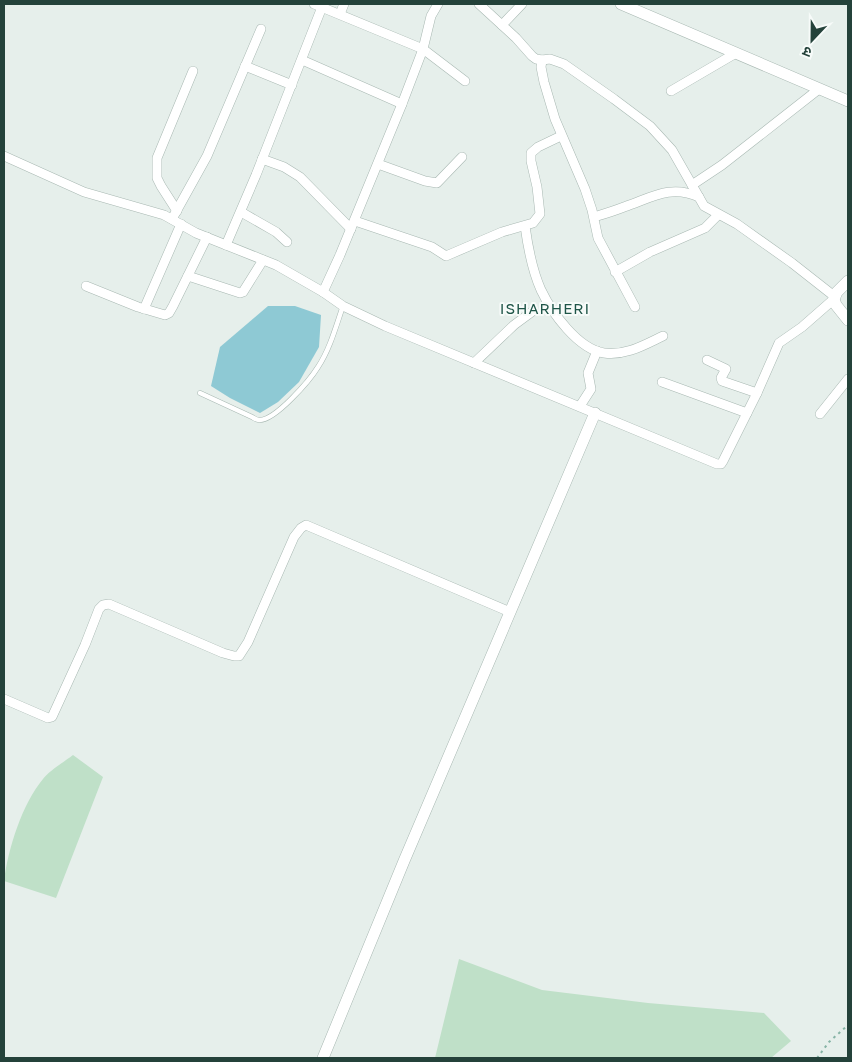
<svg xmlns="http://www.w3.org/2000/svg" width="852" height="1062" viewBox="0 0 852 1062" font-family="'Golos Text','Noto Sans Devanagari',sans-serif">
	<style>
		.green { fill: #bfe0c8 }
		.water { fill: #8ec9d4 }
		.lines { fill: none; stroke-linecap: round; stroke-linejoin: round }
		.service-casing { stroke: #a8b8b2; stroke-width: 5.5 }
		.minor-casing { stroke: #a8b8b2; stroke-width: 10 }
		.tertiary-casing { stroke: #a8b8b2; stroke-width: 12 }
		.path { stroke: #86b3a5; stroke-width: 2; stroke-dasharray: 2.5 4; stroke-linecap: butt }
		.service { stroke: #fff; stroke-width: 4.5 }
		.minor { stroke: #fff; stroke-width: 9 }
		.tertiary { stroke: #fff; stroke-width: 11 }
		.labels { text-anchor: middle; dominant-baseline: central; stroke-width: 4; stroke-linejoin: round; paint-order: stroke }
		.quarter-label { font-size: 15px; letter-spacing: 1px; fill: #1f5548; stroke: #f7fbf9 }
	</style>
	<rect width="100%" height="100%" fill="#e6efeb"/>
	<g class="green">
		<path d="M73 755 103 777 56 898 4 881C8 849 22 804 43 779 50 770 64 762 73 755Z"/>
		<polygon points="459,959 542,990 648,1003 764,1013 791,1041 771,1058 435,1058"/>
	</g>
	<polygon class="water" points="268,306 295,306 321,315 319,347 299,382 278,402 260,413 230,398 211,386 220,347"/>
	<g class="lines">
		<defs>
			<path id="service" d="M200 393 252 417C254 418 256 420 259 420 275 421 310 380 318 367 330 349 336 326 343 306"/>
			<g id="minor">
				<polyline points="314,4 423,49 465,81"/>
				<polyline points="438,4 431,16 423,49 402,104 340,255 323,292 343,306 385,326 717,464 721,464 723,461 757,393 779,343 802,327 834,299"/>
				<polyline points="479,4 516,38 532,56 536,59 542,60 550,59 564,64 614,99 650,126 672,150 704,206 737,224 792,263 834,296"/>
				<polyline points="340,14 344,4"/>
				<polyline points="502,25 522,4"/>
				<polyline points="302,60 402,104"/>
				<polyline points="542,60 541,67 544,82 555,119 585,189 592,210 598,238 635,307"/>
				<polyline points="245,66 292,85"/>
				<polyline points="671,91 736,53"/>
				<polyline points="4,156 84,192 164,215 196,233 276,265 323,292"/>
				<polyline points="262,159 284,167 300,177 351,229"/>
				<polyline points="378,164 425,181 437,183 462,157"/>
				<polyline points="692,185 722,165 819,89"/>
				<polyline points="177,211 161,186 157,178 157,158 193,71"/>
				<polyline points="241,212 276,232 287,242"/>
				<path d="M594 217C604 214 614 211 624 207 651 198 670 184 699 197"/>
				<polyline points="172,219 207,156 261,29"/>
				<polyline points="355,221 432,247 446,256 502,232 533,223 540,214 537,187 531,161 531,153 538,147 561,136"/>
				<path d="M525 226C528 248 532 270 541 290 552 313 578 349 604 353 626 356 644 345 663 336"/>
				<polyline points="226,245 256,175 322,7"/>
				<polyline points="615,272 650,252 705,228 718,215"/>
				<polyline points="188,276 240,293 243,292 263,260"/>
				<polyline points="86,286 138,307 165,315 169,313 173,306 207,237"/>
				<polyline points="144,309 181,224"/>
				<polyline points="707,360 726,369 721,378 722,381 757,393"/>
				<polyline points="474,363 514,325 533,311"/>
				<polyline points="662,382 747,413"/>
				<polyline points="580,406 591,389 588,373 597,351"/>
				<polyline points="820,414 848,379"/>
				<polyline points="4,699 48,718 52,717 85,645 99,609 103,605 109,604 223,653 234,656 239,656 248,642 294,537 301,528 306,525 510,612"/>
			</g>
			<g id="tertiary">
				<polyline points="621,4 848,101"/>
				<polyline points="848,281 837,292 834,299 836,305 848,320"/>
				<polyline points="323,1058 404,861 595,413"/>
			</g>
		</defs>
		<use href="#service" class="service-casing"/>
		<use href="#minor" class="minor-casing"/>
		<use href="#tertiary" class="tertiary-casing"/>
		<polyline class="path" points="817,1058 829,1042 848,1025"/>
		<use href="#service" class="service"/>
		<use href="#minor" class="minor"/>
		<use href="#tertiary" class="tertiary"/>
	</g>
	<g class="labels">
		<g class="quarter-label">
			<text x="545" y="308">ISHARHERI</text>
		</g>
	</g>
	<rect width="852" height="1062" fill="none" stroke="#24423a" stroke-width="10"/>
	<g transform="translate(812 40) rotate(202)" stroke="#f7fbf9" stroke-width="4" paint-order="stroke">
	<path d="M0-4L9 19L0 12L-9 19Z" fill="#24423a"/>
	<text y="-8" font-size="14" font-weight="bold" text-anchor="middle" fill="#24423a">उ</text>
	</g>
</svg>
